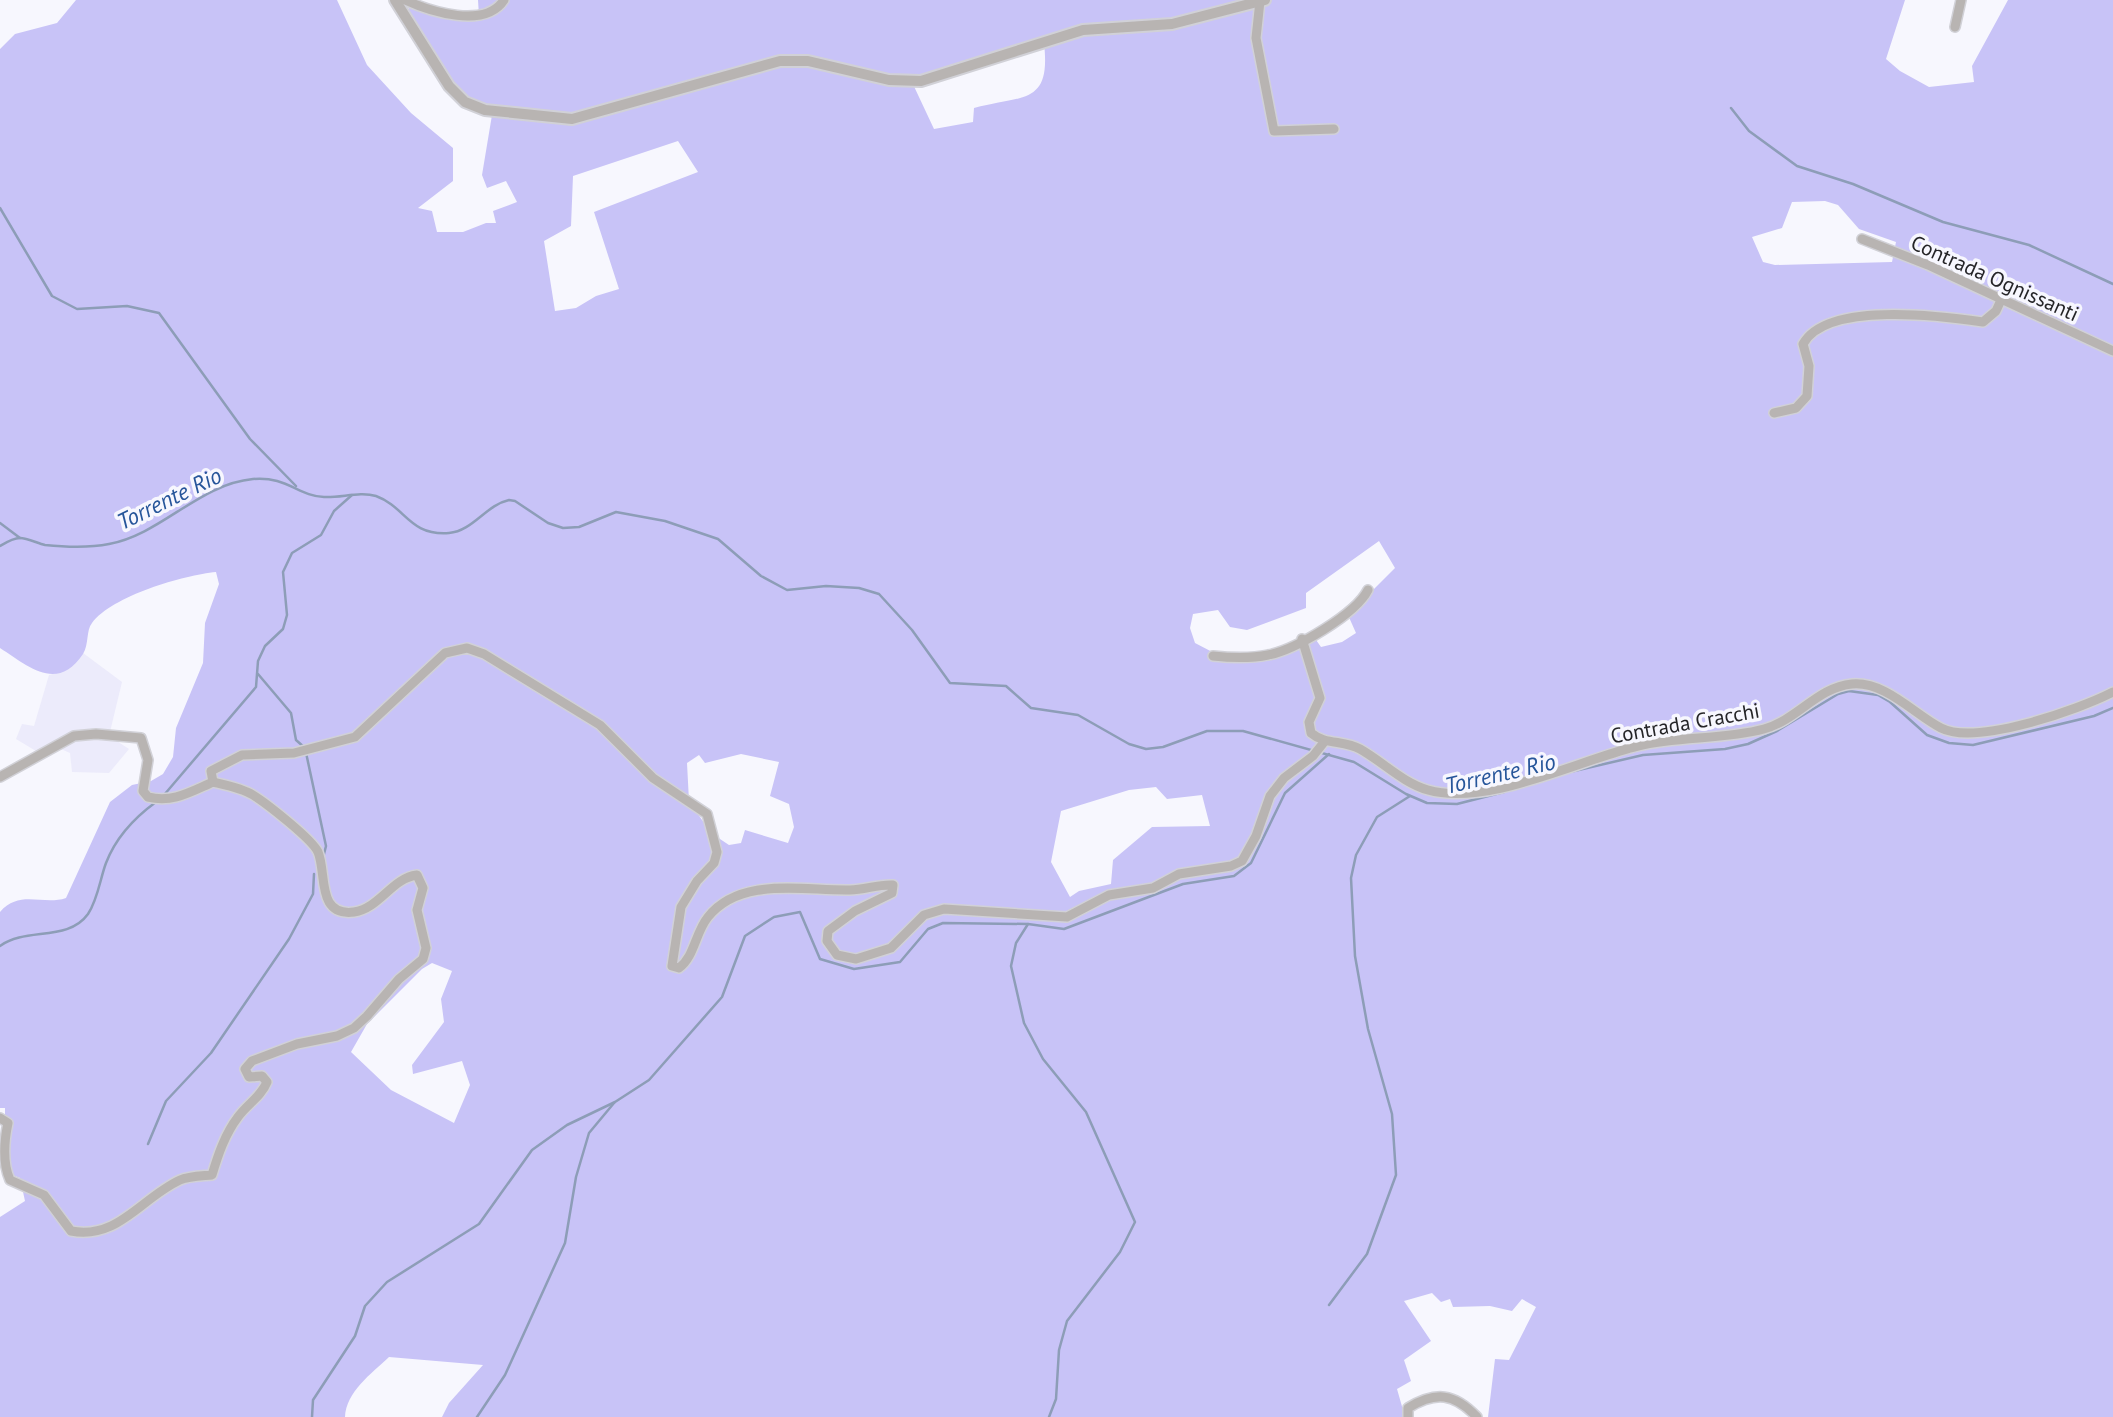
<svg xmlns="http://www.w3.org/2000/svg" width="2113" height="1417" viewBox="0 0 2113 1417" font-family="'PT Sans',sans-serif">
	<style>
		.built { fill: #ecebfb }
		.green { fill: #c8c3f7; fill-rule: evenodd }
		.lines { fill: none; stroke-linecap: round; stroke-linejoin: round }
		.stream { stroke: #8d9db7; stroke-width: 2.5 }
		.minor-casing { stroke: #d1d1d7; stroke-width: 12 }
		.tertiary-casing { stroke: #d1d1d7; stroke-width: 14 }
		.minor { stroke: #b8b4b2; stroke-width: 9 }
		.tertiary { stroke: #b8b4b2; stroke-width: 10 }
		.labels { text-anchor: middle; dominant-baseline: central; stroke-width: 7; stroke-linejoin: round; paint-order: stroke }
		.street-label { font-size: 21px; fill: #252528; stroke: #f7f7fe }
		.water-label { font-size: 23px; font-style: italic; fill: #26559a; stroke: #f7f7fe }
	</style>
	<rect width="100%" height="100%" fill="#f7f7fe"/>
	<polygon class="built" points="83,653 122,682 109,736 129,749 109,773 72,772 70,753 50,744 36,751 16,739 22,724 34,726 49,675 61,672"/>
	<path class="green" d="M76 0H337L367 65 411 113 453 148V181L418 208 432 211 437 232H463L486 223H496L493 211 517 202 506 181 487 188 482 175 493 109 453 91 407 19 409 5 479 16 478 0H1905L1886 59 1900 71 1929 87 1974 82 1972 66 2008 0H2113V1417H1488L1495 1359 1509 1360 1536 1307 1522 1299 1512 1311 1490 1306 1453 1307 1450 1299 1441 1302 1432 1293 1404 1301 1431 1341 1404 1360 1411 1381 1397 1389 1405 1417H442L449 1403 483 1365 389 1357C371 1374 346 1392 345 1417H0V1217L25 1201 20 1178 5 1172V1108H0V912C20 889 43 906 66 898L110 802 132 785 151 781 163 774 173 757 176 728 203 663 205 623 219 584 216 572C184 575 112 596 92 623 86 630 89 645 83 654 57 693 28 666 0 648V49L15 34 57 23ZM1044 43C1051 105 1024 95 974 108L973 122 934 129 911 80ZM678 141 698 172 594 212 619 289 596 296 576 308 555 311 544 241 571 226 573 176ZM1825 201 1838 205 1859 229 1896 242 1892 262 1775 265 1763 262 1752 237 1782 228 1792 202ZM1379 541 1395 568 1348 615 1356 633 1342 642 1321 647 1314 637 1248 657 1220 656 1195 643 1190 628 1193 614 1218 610 1230 627 1247 630 1306 608V593ZM741 754 779 762 770 796 789 804 794 827 788 843 745 830 741 843 729 845 711 833 689 801 687 763 699 755 705 763ZM1156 787 1167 799 1202 795 1210 826 1152 827 1113 860 1111 884 1079 891 1070 897 1051 862 1061 811 1129 790ZM432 963 452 971 441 999 444 1022 412 1065 413 1074 462 1061 470 1085 454 1123 391 1090 351 1052 367 1024 422 969Z"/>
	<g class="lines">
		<g class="stream">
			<polyline points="1731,108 1749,131 1797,166 1853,184 1943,222 2029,245 2113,284"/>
			<polyline points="0,208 52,296 77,309 127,306 159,313 250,439 296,486"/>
			<polyline points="0,523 20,538"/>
			<path d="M0 546C5 543 13 538 20 538 27 538 37 543 45 545 65 547 89 548 109 544 162 534 199 484 253 479 287 476 298 496 324 497 341 498 360 491 376 496 406 507 409 536 449 533 473 531 486 505 509 500L515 501 548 523 563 528 579 527 616 512 665 521 718 539 761 576 787 590 826 586 859 588 879 594 912 630 950 683 1006 686 1031 708 1078 715 1129 744 1146 749 1163 747 1207 731H1243L1354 762 1406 794 1427 803 1457 804 1504 792"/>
			<polyline points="258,674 291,713 296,740 305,748 326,846 323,858"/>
			<polyline points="1570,772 1643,755 1725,749 1748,744 1777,731 1838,694 1849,691 1878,695 1890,702 1927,735 1949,743 1973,745 2094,716 2113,708"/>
			<polyline points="164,795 256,687 258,661 265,646 283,629 287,615 283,572 292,553 321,535 334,511 352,495"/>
			<polyline points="1028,924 1016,943 1011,966 1024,1023 1043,1059 1086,1112 1135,1222 1120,1252 1067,1321 1059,1350 1056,1399 1049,1417"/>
			<path d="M0 946C26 927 68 942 88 914 98 899 100 879 106 863 116 837 134 818 156 802"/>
			<polyline points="148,1144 166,1101 211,1053 289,939 313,894 314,874"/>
			<polyline points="1329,1305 1367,1254 1396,1175 1392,1114 1368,1029 1355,956 1351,878 1356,855 1377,817 1410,796"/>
			<polyline points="312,1417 313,1400 355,1336 365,1306 387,1282 479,1224 532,1150 567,1125 615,1102 649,1080 722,997 745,936 774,917 800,912 820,959 854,969 900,962 928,929 943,923 1028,924 1064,929 1183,884 1234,876 1251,863 1285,793 1329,754"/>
			<polyline points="477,1417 505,1375 565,1243 576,1177 589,1133 614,1103"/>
		</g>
		<defs>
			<g id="minor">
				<path d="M405 0C431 12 485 29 504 0"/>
				<polyline points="1260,1 1256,38 1274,131 1334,129"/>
				<polyline points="1955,27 1961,0"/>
				<polyline points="1862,239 1928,265 2113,351"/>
				<path d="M1774 413 1796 408 1807 396 1809 366 1803 344C1827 301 1942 316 1983 322L1996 311 2001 300"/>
				<path d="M1302 639 1320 698 1309 722 1311 733C1325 745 1344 740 1360 749 1383 762 1403 783 1428 790 1487 807 1579 760 1638 746 1679 736 1723 740 1764 729 1797 720 1818 687 1852 684 1885 681 1914 714 1941 728 1976 746 2078 710 2113 692"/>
				<path d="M1213 656C1232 658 1249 659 1268 655 1295 650 1356 614 1368 590"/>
				<path d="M0 777 74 736 96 734 141 738 148 760 143 791 148 797C173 803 190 792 213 782"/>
				<path d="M213 782 211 771 242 755 294 753 355 737 445 653 467 648 484 654 600 725 653 778 707 814 717 852 714 863 697 881 681 907 672 966 679 968C695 956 695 933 708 917 741 876 803 891 850 890 865 890 878 884 893 885L892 893 855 911 828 931 827 941 837 955 856 959 891 948 924 915 944 909 1067 917 1109 895 1153 888 1179 874 1231 866 1242 861 1256 836 1270 796 1284 778 1313 756 1325 741"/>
				<path d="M0 1118 8 1123C4 1142 2 1162 10 1180L44 1195 71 1231C118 1240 141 1198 180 1180 189 1176 202 1176 212 1175 218 1155 225 1134 238 1117 247 1104 261 1097 267 1082L262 1076 249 1077 245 1069 252 1061 297 1044 337 1036 354 1028 367 1016 399 979 423 959 426 948 417 910 423 888 417 875C392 878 380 908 354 912 316 917 327 873 318 852 312 839 266 803 253 795 242 788 226 785 213 782"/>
				<path d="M1408 1417V1408C1436 1391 1454 1393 1477 1417"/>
			</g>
			<polyline id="tertiary" points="395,0 449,86 465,102 485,110 572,119 780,61 808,61 889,80 921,81 1083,30 1172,24 1265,0"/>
		</defs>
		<use href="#minor" class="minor-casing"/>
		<use href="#tertiary" class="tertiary-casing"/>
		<use href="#minor" class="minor"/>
		<use href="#tertiary" class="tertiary"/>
	</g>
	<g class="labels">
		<g class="street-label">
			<text transform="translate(1995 278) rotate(24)">Contrada Ognissanti</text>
			<text transform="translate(1685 723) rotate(-10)">Contrada Cracchi</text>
		</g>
		<g class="water-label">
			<text transform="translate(169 498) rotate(-26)">Torrente Rio</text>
			<text transform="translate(1500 773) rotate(-13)">Torrente Rio</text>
		</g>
	</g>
</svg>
